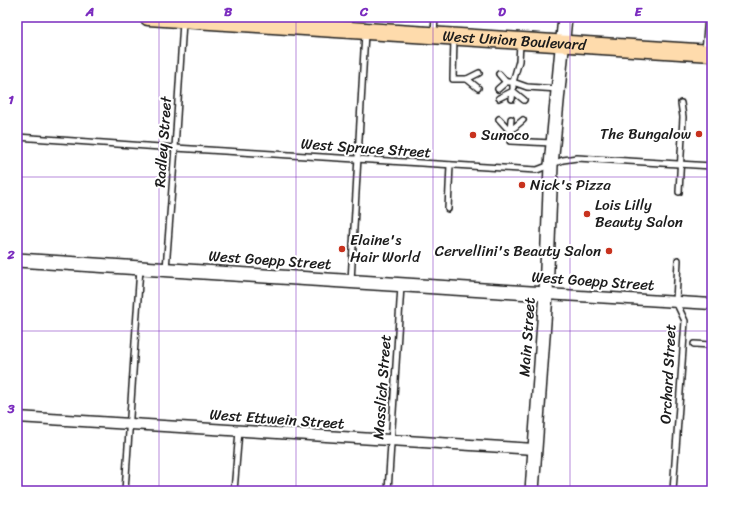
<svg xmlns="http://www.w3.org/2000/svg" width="729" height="508" viewBox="0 0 729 508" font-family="Sriracha,sans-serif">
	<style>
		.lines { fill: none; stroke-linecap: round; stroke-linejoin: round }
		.service-casing { stroke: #1c1c1c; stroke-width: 8 }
		.minor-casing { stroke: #1c1c1c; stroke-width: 13 }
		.tertiary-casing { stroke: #1c1c1c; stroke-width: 16 }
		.primary-casing { stroke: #1c1c1c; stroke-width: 19 }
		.service { stroke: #fff; stroke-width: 5 }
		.minor { stroke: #fff; stroke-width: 10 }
		.tertiary { stroke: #fff; stroke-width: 13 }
		.primary { stroke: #fedbac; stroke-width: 16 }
		.grid { fill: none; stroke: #7b2cbf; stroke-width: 1; stroke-opacity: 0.55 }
		.poi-dot { fill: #c8321e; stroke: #fff; stroke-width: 1.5 }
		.labels { text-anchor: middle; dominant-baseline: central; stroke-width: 4; stroke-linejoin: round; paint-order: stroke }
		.street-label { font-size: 15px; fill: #1c1c1c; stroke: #fff }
		.poi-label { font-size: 15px; fill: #1c1c1c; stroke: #fff; text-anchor: start }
		.neatline { fill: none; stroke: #7b2cbf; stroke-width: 1.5 }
		.grid-label { font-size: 13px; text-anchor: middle; font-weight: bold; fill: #7b2cbf }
	</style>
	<rect width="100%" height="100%" fill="#fff"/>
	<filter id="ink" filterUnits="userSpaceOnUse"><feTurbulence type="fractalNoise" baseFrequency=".025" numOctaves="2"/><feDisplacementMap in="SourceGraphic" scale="8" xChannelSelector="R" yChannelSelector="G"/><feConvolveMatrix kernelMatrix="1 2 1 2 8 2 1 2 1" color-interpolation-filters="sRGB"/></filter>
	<g filter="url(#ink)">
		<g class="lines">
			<defs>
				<g id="service">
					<polyline points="434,34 435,17"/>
					<polyline points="454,38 453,79 467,79"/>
					<polyline points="520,44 519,61 513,82 513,91 524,100"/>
					<polyline points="705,50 708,17"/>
					<polyline points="499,74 506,82"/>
					<polyline points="478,88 467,79 479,73"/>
					<polyline points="498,89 506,82 513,82 527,87 558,89"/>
					<polyline points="499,98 513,91 512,99"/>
					<polyline points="499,119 510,131 510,141 552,143"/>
					<polyline points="511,119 510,131 523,120"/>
					<polyline points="17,137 175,148 537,170 563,160 577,158 712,166"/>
					<polyline points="679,192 683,117 681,103"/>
					<polyline points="448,209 450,165"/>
					<polyline points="166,269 175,148 183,22"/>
					<polyline points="351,281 365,33"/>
					<polyline points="694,344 712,345"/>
					<polyline points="125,491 140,268"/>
					<polyline points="234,491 239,431"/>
					<polyline points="388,491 401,286"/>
					<polyline points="673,491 685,321 676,302 678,260"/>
				</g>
				<g id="minor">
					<polyline points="546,294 712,304"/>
					<polyline points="17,417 534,449"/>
				</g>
				<g id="tertiary">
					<polyline points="17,260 546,294"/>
					<polyline points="532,491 546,294 551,165 565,17"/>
				</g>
				<g id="primary">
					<path id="s1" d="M148 17 712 53"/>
				</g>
			</defs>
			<use href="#service" class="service-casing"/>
			<use href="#minor" class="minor-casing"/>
			<use href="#tertiary" class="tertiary-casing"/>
			<use href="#primary" class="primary-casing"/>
			<use href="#service" class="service"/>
			<use href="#minor" class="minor"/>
			<use href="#tertiary" class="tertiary"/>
			<use href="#primary" class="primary"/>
		</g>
	</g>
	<path class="grid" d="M159 17V491M296 17V491M433 17V491M570 17V491M17 177H712M17 331H712"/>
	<g class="poi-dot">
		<circle cx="699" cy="134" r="4"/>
		<circle cx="473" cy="135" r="4"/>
		<circle cx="522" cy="185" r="4"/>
		<circle cx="587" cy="214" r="4"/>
		<circle cx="342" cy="249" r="4"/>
		<circle cx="609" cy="251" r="4"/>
	</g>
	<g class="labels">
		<g class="street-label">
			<text stroke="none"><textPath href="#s1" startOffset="367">West Union Boulevard</textPath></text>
			<text transform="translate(163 142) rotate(-86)">Radley Street</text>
			<text transform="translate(366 148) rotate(4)">West Spruce Street</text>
			<text transform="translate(270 260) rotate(4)">West Goepp Street</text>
			<text transform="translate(593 281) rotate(4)">West Goepp Street</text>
			<text transform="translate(527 337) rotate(-86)">Main Street</text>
			<text transform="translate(668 374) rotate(-87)">Orchard Street</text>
			<text transform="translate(382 387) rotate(-86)">Masslich Street</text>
			<text transform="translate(277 419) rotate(4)">West Ettwein Street</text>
		</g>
		<g class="poi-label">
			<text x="691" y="134" text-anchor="end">The Bungalow</text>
			<text x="481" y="135">Sunoco</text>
			<text x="530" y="185">Nick's Pizza</text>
			<text x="595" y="205">Lois Lilly<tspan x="595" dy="17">Beauty Salon</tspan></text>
			<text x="350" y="240">Elaine's<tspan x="350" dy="17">Hair World</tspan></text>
			<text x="601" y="251" text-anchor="end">Cervellini's Beauty Salon</text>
		</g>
	</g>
	<rect width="729" height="508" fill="none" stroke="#fff" stroke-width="44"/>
	<rect x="22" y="22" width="685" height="464" class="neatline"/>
	<g class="grid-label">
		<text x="90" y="16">A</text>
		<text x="228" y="16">B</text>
		<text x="364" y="16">C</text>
		<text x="502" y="16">D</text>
		<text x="638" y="16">E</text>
		<text x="11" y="104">1</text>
		<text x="11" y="259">2</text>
		<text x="11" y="413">3</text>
	</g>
</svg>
